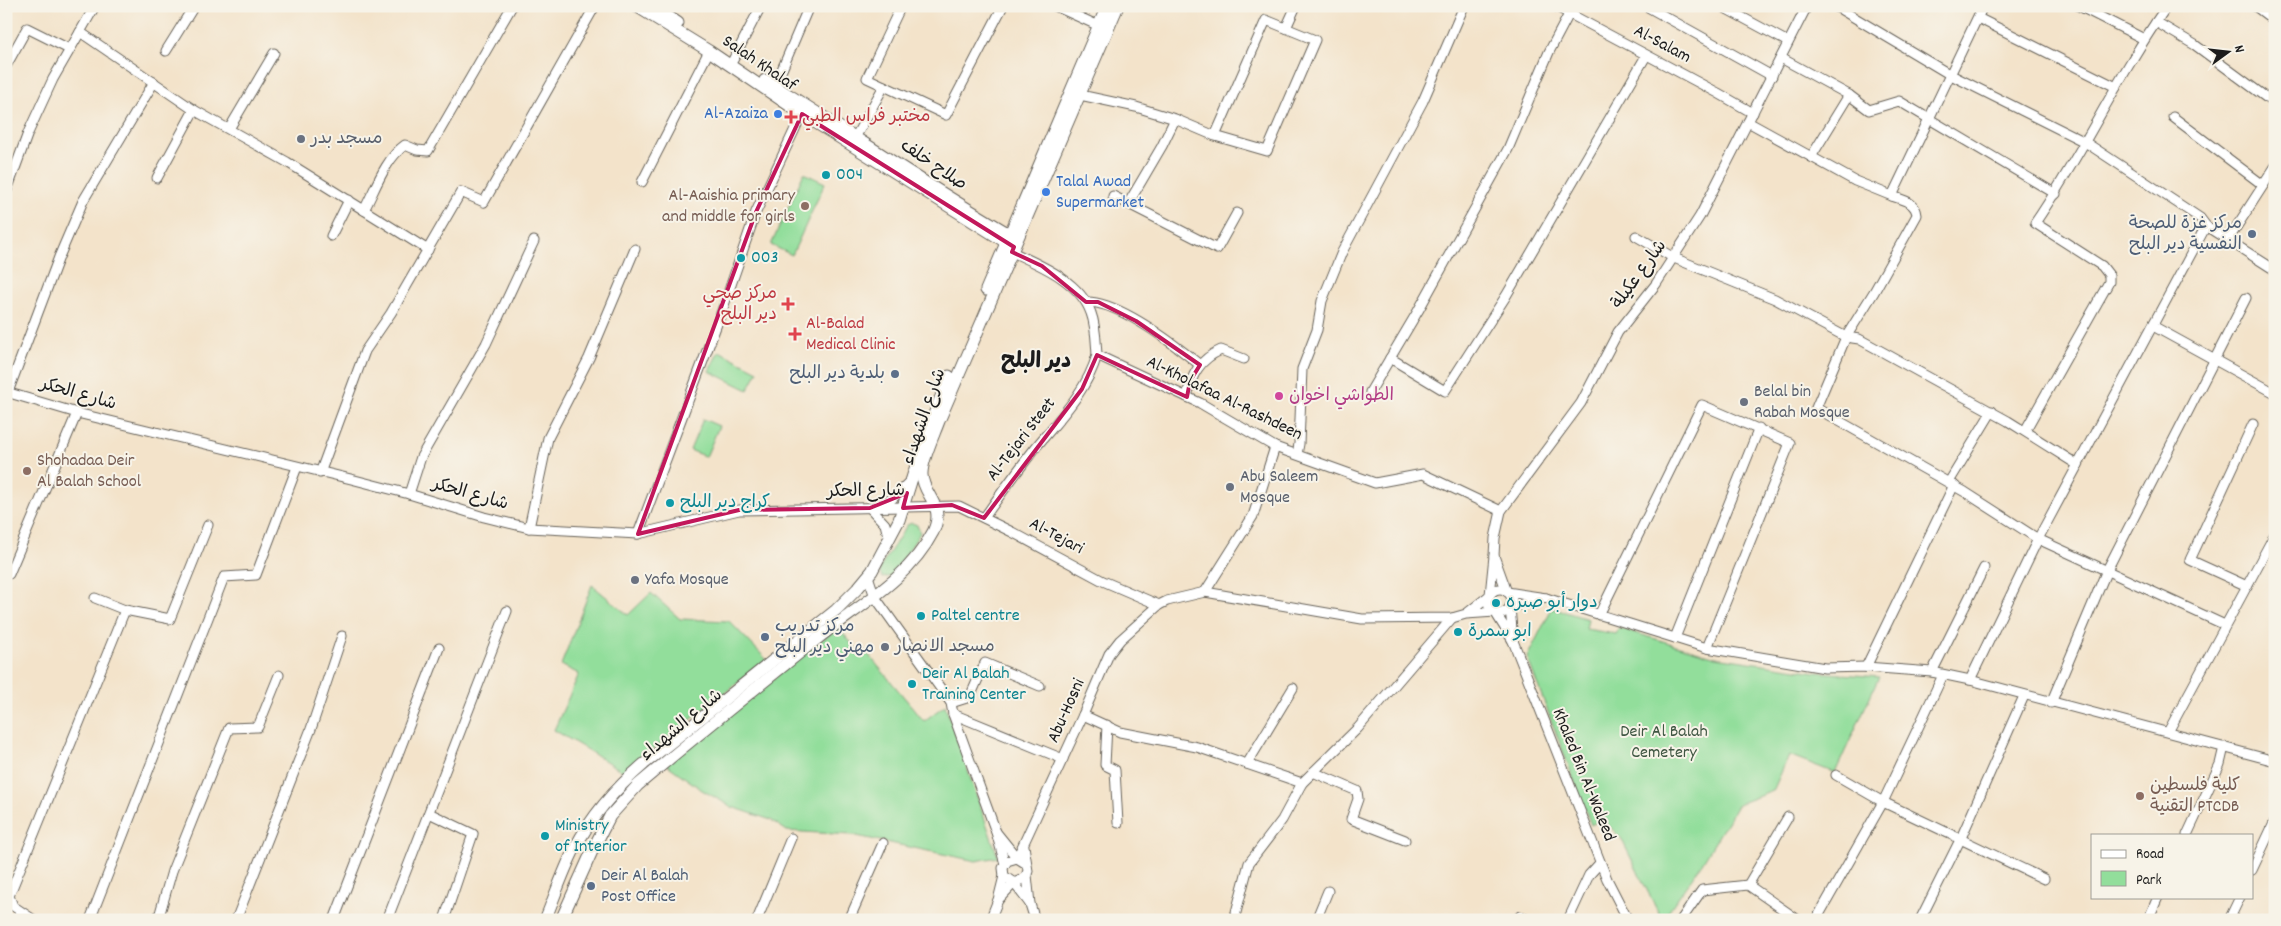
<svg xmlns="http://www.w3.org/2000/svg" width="2281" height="926" viewBox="0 0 2281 926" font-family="Dekko,'Playpen Sans Arabic',sans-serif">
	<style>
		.green { fill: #92de9b; stroke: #577d5c }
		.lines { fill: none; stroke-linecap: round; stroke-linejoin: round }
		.minor-casing { stroke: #676259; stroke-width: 11 }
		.major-casing { stroke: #676259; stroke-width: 13 }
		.minor { stroke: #fff; stroke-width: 9 }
		.major { stroke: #fff; stroke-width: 11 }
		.marked { fill: none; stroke: #c2185b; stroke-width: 4; stroke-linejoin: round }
		.shop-dot { fill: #3f7fe0; stroke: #f7f3e8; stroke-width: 2 }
		.health-dot { fill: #e0444e; stroke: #f7f3e8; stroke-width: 2 }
		.worship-dot { fill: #6b7280; stroke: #f7f3e8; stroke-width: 2 }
		.culture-dot { fill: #0f9aa8; stroke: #f7f3e8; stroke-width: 2 }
		.education-dot { fill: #8d6e63; stroke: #f7f3e8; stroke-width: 2 }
		.service-dot { fill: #5c6f8a; stroke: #f7f3e8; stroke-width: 2 }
		.hotel-dot { fill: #d1479c; stroke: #f7f3e8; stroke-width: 2 }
		.labels { text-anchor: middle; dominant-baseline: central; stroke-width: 4; stroke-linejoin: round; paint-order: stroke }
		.street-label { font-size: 18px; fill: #1c1c1c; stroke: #f7f3e8 }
		.shop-label { font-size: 18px; fill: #366cbe; stroke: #f7f3e8; text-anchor: end }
		.health-label { font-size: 18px; fill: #be3a42; stroke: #f7f3e8; text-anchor: start }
		.worship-label { font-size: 18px; fill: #5b616d; stroke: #f7f3e8; text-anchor: start }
		.culture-label { font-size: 18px; fill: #0d838f; stroke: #f7f3e8; text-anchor: start }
		.education-label { font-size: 18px; fill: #785e54; stroke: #f7f3e8; text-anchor: start }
		.service-label { font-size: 18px; fill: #4e5e75; stroke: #f7f3e8; text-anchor: end }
		.hotel-label { font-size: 18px; fill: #b23c85; stroke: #f7f3e8; text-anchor: start }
		.park-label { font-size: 18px; fill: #3f5642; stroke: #f7f3e8 }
		.district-label { font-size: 22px; font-weight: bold; fill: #1c1c1c; stroke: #f7f3e8 }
	</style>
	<rect width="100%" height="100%" fill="#f7f3e8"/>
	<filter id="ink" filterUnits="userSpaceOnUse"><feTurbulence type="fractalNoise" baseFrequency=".02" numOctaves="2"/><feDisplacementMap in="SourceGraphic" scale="10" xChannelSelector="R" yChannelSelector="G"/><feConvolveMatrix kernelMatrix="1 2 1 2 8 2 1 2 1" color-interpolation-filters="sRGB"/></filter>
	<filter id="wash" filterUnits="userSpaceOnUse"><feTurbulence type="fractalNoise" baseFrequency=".0096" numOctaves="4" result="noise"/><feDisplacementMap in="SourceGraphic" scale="20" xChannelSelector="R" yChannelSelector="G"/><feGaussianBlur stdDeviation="1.12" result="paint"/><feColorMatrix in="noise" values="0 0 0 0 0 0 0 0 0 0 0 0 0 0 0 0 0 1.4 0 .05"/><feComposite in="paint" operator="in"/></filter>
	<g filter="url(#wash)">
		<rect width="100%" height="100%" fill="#f3e3ca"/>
		<g class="green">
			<polygon points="804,173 825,183 792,255 771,245"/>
			<polygon points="719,351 758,371 748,390 709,371"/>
			<polygon points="703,419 719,426 706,457 690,450"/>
			<polygon points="912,523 917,525 920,533 892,576 883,578 880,574 880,568 907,525"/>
			<polygon points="592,585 628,615 651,593 680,619 729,621 767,660 624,772 554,730 579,674 561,665"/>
			<polygon points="1552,608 1588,619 1586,629 1616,634 1619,628 1716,657 1816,672 1879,677 1835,773 1789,755 1773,791 1738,804 1701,865 1662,920 1621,838 1602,819 1591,825 1527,657"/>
			<polygon points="838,627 858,651 862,647 924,721 945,705 998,857 976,861 852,835 787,831 771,820 732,807 702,790 666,764"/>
		</g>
	</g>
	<g filter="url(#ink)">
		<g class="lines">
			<defs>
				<g id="minor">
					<polyline points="901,6 867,78 946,115 1003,6"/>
					<polyline points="1055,6 1099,26"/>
					<polyline points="1555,6 1718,93 1753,113"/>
					<polyline points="1646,6 1772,76"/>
					<polyline points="1721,6 1788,42"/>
					<polyline points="1835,6 1949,74 2085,142 2200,218 2206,226 2275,270"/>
					<path d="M1983 6 1892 196C1903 200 1916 202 1917 215L1874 292 1846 337 1816 408 1965 492 2038 539 2225 625"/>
					<polyline points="2079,6 2144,39"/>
					<polyline points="2255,6 2275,21"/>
					<polyline points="1978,18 2116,87"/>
					<polyline points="2156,22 2195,45 2275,104"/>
					<polyline points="1286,28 1296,6"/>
					<polyline points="80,32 194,110 287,162 428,250"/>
					<polyline points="166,51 194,6"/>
					<polyline points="1781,58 1849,95 1869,110 1899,101 1904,104 2056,194"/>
					<polyline points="733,60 761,6"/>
					<polyline points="6,66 27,28 69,49"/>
					<polyline points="775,86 809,6"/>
					<polyline points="1080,95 1136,107 1175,119 1215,136 1267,151 1315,40 1266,20 1215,136"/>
					<polyline points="2173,117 2263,185"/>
					<polyline points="1748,122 1855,181 1892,196"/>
					<polyline points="229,129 274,53"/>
					<polyline points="856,136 884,86"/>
					<polyline points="1811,157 1849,95"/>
					<polyline points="157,178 194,110"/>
					<polyline points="642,182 709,51"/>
					<polyline points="6,193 28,133 53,79 95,6"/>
					<polyline points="1113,196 1217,249 1237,213"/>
					<polyline points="1128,204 1162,146 1175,119"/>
					<path d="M364 210C375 190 385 159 405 145L417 150 428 151 512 6"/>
					<polyline points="331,236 349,200"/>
					<polyline points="1636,236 1674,258 1775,299 1846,337 1859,339 2008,421 2078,465"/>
					<polyline points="2228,240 2275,167"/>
					<path d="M1012 252C1040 265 1080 281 1091 313 1096 326 1096 341 1097 355L1200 403 1275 447 1375 483 1423 474 1501 511"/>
					<path d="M1086 302C1118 301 1174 344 1200 365"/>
					<polyline points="2153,326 2275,393"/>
					<polyline points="1390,358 1445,391 1506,296 1646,56"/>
					<polyline points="6,392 77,413 351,479 409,494 484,517 529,528 638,534 739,510 959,506 1012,532 1103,581 1159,605"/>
					<polyline points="8,392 59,257 83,201 154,82"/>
					<polyline points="1370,392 1418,311 1508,149 1549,52 1569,14"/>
					<path d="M1187 397C1191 375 1200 359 1221 350L1244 359"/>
					<path d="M2025 431 2109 282V275L2102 266 2035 223C2083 153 2118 75 2167 6"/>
					<polyline points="1297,454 1299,444 1302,369 1317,330 1322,301 1342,252 1423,101 1464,6"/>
					<polyline points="320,473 365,351 391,313 461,192 484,202 595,6"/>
					<polyline points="1949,482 1992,411"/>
					<polyline points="409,494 421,457 486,344 534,241"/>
					<path d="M984 518C1001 493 1018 470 1036 447 1059 419 1087 391 1097 355"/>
					<polyline points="529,528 548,438 589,358 635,249"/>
					<polyline points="638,534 723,308 756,212 802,114"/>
					<polyline points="889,540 885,524 870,508 892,499 909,482"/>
					<polyline points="1494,556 1495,538 1501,511 1581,403 1618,332 1656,284 1700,216 1807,6"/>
					<polyline points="9,574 77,413"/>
					<polyline points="868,576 875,597 951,703 953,714 996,832 1005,864"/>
					<polyline points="2247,586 2190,560 2253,424"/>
					<circle cx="1500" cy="601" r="12"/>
					<polyline points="1205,592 1253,516 1275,447"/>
					<polyline points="95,598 125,610"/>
					<polyline points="1546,598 1707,648 1825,668 1866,667 1932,672 1970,680 2275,761"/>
					<polyline points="1599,615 1702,405 1790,443 1707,648"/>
					<polyline points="1675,638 1759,428"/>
					<polyline points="1513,641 1607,879 1628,920"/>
					<polyline points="1866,667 1954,485"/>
					<polyline points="1932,672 1984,568"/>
					<polyline points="1970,680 2038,539 2206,226"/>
					<polyline points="951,703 970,697 985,663 1040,686"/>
					<polyline points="2051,703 2107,570 2246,298"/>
					<polyline points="953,714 1063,759"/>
					<polyline points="1083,715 1120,732 1197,747 1302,783"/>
					<polyline points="1107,725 1105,765 1115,770 1118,823"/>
					<polyline points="2168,732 2275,534"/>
					<polyline points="1247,764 1293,688"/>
					<polyline points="1313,772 1357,791 1358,799 1351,819 1405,840"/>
					<polyline points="1836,775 1883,802 2044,879"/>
					<polyline points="429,813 473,834 444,920"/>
					<polyline points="996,832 1017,858 1083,715 1109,654 1120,640 1159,605 1167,601 1205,592 1362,619 1452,618 1466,614 1495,612 1513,641 1510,607 1546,598 1507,592 1494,556 1490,595 1466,614"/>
					<polyline points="2187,835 2220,764 2224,747"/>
					<polyline points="1024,846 1028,871 1025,878 1014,883 1004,876 1003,868 1007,861 1017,858 1025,863"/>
					<polyline points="2252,870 2275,821"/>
					<polyline points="1027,875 1030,904 1035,920"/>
					<polyline points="1748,885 1788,817"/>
					<polyline points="998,900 1014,883 1030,904"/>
					<polyline points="34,920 13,906 9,896 125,610 170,619 208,525"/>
					<polyline points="90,920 224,577 256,575 297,467"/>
					<polyline points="158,920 172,871 229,728 258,727 279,675"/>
					<polyline points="236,920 311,729 342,636"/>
					<polyline points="334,920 439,648"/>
					<polyline points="387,920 507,611"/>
					<polyline points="757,920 791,838"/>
					<polyline points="849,920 883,843"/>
					<polyline points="990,920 998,900 1004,876"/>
					<polyline points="1234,920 1249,863 1282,820 1302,783 1358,728 1452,618"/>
					<polyline points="1316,920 1328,891"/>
					<polyline points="1519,920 1520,916 1531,920"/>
					<polyline points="1568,920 1589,875 1600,863"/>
					<polyline points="1681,920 1702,890 1748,885 1798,920"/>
					<polyline points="1816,920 1883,802 1943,675"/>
					<polyline points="1920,920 1961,838 2024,696"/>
					<polyline points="2148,920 2158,897"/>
					<polyline points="2229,920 2240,897"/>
				</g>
				<g id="major">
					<polyline points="636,6 709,51 802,114 1012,246"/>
					<polyline points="653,6 678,23"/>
					<path d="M765 80C849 132 930 188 1016 238"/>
					<polyline points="986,290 1107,6"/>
					<path d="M545 920C555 896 563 871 575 848 592 815 616 788 644 764L836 610 857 589 872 571 899 520 924 440 949 376"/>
					<path d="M561 920 593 849 610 816 638 785C697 735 757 687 817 639 858 606 908 580 933 532 946 505 923 496 922 475 921 462 934 435 939 421L1118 6"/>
				</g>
			</defs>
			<use href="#minor" class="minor-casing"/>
			<use href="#major" class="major-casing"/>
			<use href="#minor" class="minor"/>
			<use href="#major" class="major"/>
		</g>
	</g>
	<path class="marked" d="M802 114 1014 247 1012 252 1042 266 1086 302H1098L1136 321 1200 365 1190 381 1187 397 1097 355 1082 389 984 518 952 505 903 508 907 493 870 508 739 510 638 534 756 212Z"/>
	<g class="shop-dot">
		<circle cx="778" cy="114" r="5"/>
		<circle cx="1046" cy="192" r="5"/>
	</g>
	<g class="health-dot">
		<path d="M788.5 109.5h5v5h5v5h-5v5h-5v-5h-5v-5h5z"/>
		<path d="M785.5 296.5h5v5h5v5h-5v5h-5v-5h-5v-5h5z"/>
		<path d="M792.5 326.5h5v5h5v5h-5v5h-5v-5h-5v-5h5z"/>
	</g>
	<g class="worship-dot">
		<circle cx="301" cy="139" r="5"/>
		<circle cx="1744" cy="402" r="5"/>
		<circle cx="1230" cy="487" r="5"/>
		<circle cx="635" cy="580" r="5"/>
		<circle cx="885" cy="647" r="5"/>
	</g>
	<g class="culture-dot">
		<circle cx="826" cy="175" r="5"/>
		<circle cx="741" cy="258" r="5"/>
		<circle cx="670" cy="503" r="5"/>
		<circle cx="1496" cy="603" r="5"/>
		<circle cx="921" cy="616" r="5"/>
		<circle cx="1458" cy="632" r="5"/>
		<circle cx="912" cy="684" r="5"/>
		<circle cx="545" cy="836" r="5"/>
	</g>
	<g class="education-dot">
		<circle cx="805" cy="206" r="5"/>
		<circle cx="27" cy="471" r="5"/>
		<circle cx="2140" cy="796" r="5"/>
	</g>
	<g class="service-dot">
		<circle cx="2252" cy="234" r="5"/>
		<circle cx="895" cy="374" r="5"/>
		<circle cx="765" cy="637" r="5"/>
		<circle cx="591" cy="886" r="5"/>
	</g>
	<circle class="hotel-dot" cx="1279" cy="396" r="5"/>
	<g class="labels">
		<g class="street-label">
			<text transform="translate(1662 45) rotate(28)">Al-Salam</text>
			<text transform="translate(759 64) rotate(34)">Salah Khalaf</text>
			<text transform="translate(933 166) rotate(34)">صلاح خلف</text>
			<text transform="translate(1640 275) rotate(-54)">شارع عكيلة</text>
			<text transform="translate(78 395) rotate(16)">شارع الحكر</text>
			<text transform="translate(1224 399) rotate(26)">Al-Kholafaa Al-Rashdeen</text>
			<text transform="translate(925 417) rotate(-71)">شارع الشهداء</text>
			<text transform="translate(1022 440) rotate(-52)">Al-Tejari Steet</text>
			<text transform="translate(866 492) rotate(-1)">شارع الحكر</text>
			<text transform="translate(470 495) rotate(16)">شارع الحكر</text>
			<text transform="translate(1056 537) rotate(28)">Al-Tejari</text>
			<text transform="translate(1067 711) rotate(-66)">Abu-Hosni</text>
			<text transform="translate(682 726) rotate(-40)">شارع الشهداء</text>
			<text transform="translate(1583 775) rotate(68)">Khaled Bin Al-Waleed</text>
		</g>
		<g class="shop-label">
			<text x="768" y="114">Al-Azaiza</text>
			<text x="1056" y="182" text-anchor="start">Talal Awad<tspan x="1056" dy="21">Supermarket</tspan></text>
		</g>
		<g class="health-label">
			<text x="802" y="117">مختبر فراس الطبي</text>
			<text x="777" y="294" text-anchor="end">مركز صحي<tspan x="777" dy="21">دير البلح</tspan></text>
			<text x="806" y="324">Al-Balad<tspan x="806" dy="21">Medical Clinic</tspan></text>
		</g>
		<g class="worship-label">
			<text x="311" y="139">مسجد بدر</text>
			<text x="1754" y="392">Belal bin<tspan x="1754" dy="21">Rabah Mosque</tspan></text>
			<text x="1240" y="477">Abu Saleem<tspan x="1240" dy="21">Mosque</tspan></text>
			<text x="645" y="580">Yafa Mosque</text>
			<text x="895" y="647">مسجد الانصار</text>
		</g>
		<g class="culture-label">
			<text x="836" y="175">004</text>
			<text x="751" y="258">003</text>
			<text x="680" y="503">كراج دير البلح</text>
			<text x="1506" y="603">دوار أبو صبره</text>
			<text x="931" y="616">Paltel centre</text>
			<text x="1468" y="632">ابو سمرة</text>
			<text x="922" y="674">Deir Al Balah<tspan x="922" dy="21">Training Center</tspan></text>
			<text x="555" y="826">Ministry<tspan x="555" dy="21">of Interior</tspan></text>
		</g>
		<g class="education-label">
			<text x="795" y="196" text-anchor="end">Al-Aaishia primary<tspan x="795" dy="21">and middle for girls</tspan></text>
			<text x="37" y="461">Shohadaa Deir<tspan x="37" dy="21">Al Balah School</tspan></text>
			<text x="2150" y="786">كلية فلسطين<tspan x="2150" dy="21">التقنية PTCDB</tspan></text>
		</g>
		<g class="service-label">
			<text x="2242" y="224">مركز غزة للصحة<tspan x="2242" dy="21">النفسية دير البلح</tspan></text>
			<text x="885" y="374">بلدية دير البلح</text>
			<text x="775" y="627" text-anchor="start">مركز تدريب<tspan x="775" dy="21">مهني دير البلح</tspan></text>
			<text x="601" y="876" text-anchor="start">Deir Al Balah<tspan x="601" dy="21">Post Office</tspan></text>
		</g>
		<g class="hotel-label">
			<text x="1289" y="396">الطواشي اخوان</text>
		</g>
		<g class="park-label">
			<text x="1664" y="732">Deir Al Balah<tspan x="1664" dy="21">Cemetery</tspan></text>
		</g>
		<g class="district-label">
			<text x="1036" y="362">دير البلح</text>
		</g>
	</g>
	<rect width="2281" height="926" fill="none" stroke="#f7f3e8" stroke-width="25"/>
	<rect x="2091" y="834" width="162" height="65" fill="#f7f3e8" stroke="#9f9d96"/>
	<rect x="2101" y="850" width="25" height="8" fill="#ffffff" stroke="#9f9d96"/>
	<text x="2136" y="858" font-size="15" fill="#1c1c1c">Road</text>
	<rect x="2101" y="871" width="25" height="15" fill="#92de9b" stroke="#9f9d96"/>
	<text x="2136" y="884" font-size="15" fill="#1c1c1c">Park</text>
	<g transform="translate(2228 52) rotate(75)" stroke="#f7f3e8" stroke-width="4" paint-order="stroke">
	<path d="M0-4L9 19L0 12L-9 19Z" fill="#1c1c1c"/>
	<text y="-8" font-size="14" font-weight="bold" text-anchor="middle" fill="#1c1c1c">N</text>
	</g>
</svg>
